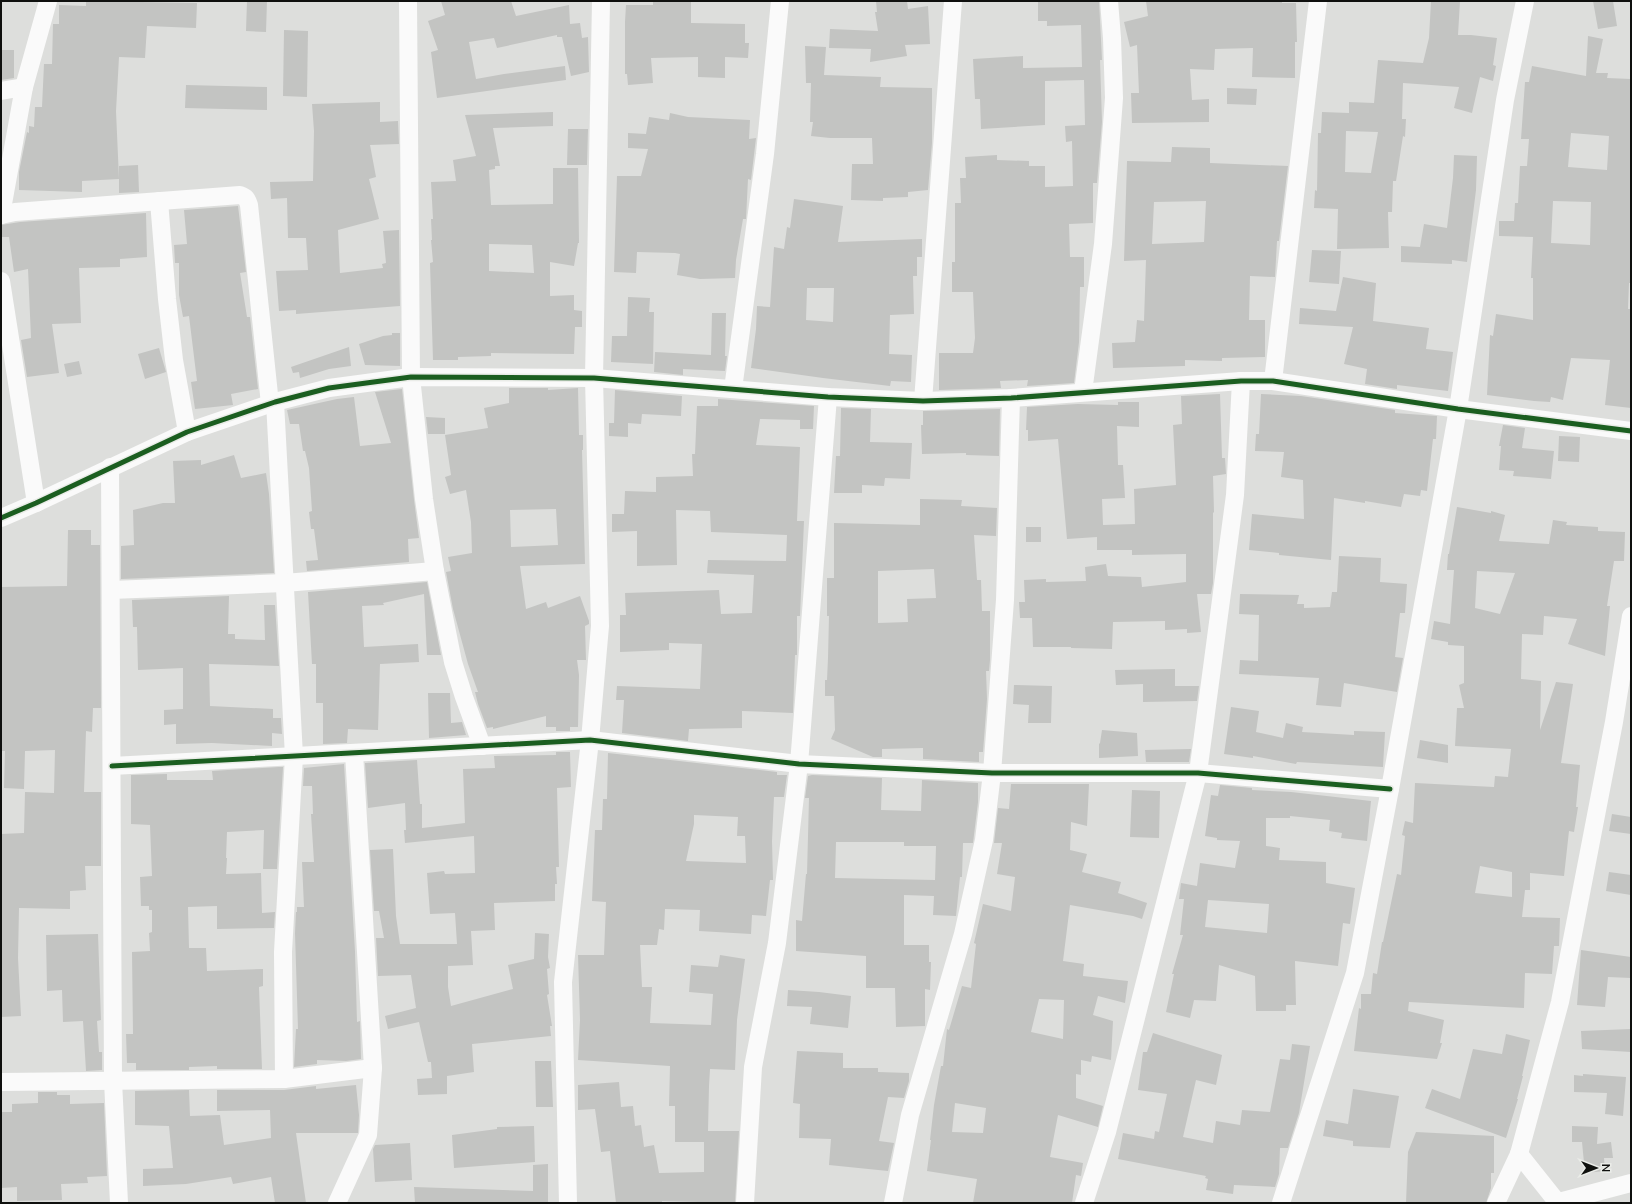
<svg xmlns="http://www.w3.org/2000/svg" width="1632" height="1204" viewBox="0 0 1632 1204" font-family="Mulish,sans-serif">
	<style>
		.building { fill: #c3c4c2; fill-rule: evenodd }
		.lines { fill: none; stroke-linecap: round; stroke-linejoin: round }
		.minor { stroke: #fafafa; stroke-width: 18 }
		.cycleway-casing { stroke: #eaece8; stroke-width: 8 }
		.cycleway { stroke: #1b5e20; stroke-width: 5 }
	</style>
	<rect width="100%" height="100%" fill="#dddedc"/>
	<g class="building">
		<polygon points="86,1 197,3 196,28 147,26 145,58 119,57 116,111 119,179 82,181 82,192 19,190 19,172 27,132 29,133 29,126 34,127 35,107 42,107 44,64 52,64 53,24 59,24 59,5 86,6"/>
		<polygon points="247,1 267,1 266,32 246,31"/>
		<polygon points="441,1 511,1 516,16 569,5 570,24 580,23 582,38 588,37 589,72 571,76 562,37 557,37 557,35 497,48 494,38 469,42 476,79 504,74 565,66 566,80 437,98 431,52 438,50 428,21 445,15"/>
		<polygon points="653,1 691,1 691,23 745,24 745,43 749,43 748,58 725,57 725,78 698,77 698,57 651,58 653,83 628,85 627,74 625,74 625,22 626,5 653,5"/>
		<polygon points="876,1 907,1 908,9 928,6 930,44 905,45 907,56 870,62 871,49 829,48 830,29 878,31 875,12 877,12"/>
		<polygon points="1038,1 1099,1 1102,60 1100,60 1102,122 1097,183 1093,183 1093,223 1069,224 1070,257 1084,257 1084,287 1080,287 1079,342 1074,383 1027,386 1028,380 1000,381 1001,388 939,390 939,353 973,353 975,338 973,292 952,292 952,262 955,262 955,203 961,203 960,178 966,178 965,157 997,155 997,160 1029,161 1029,166 1045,166 1045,187 1073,186 1072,141 1066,142 1065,126 1085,125 1084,80 1045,81 1045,125 981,129 980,99 975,99 973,59 1023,56 1023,68 1082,67 1081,25 1047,26 1047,21 1038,21"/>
		<polygon points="1146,1 1282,1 1282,3 1296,3 1297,42 1295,42 1295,78 1252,77 1253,48 1215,49 1214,70 1190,69 1192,100 1209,99 1209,122 1132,123 1131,93 1139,93 1137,45 1130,47 1124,22 1148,16"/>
		<path d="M1431 1H1460L1458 35H1471L1497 38 1493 65 1496 66 1493 81 1480 77 1472 113 1454 108 1459 87 1403 83 1402 119H1406L1405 137 1403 136 1396 181H1393L1392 212H1388L1389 248 1337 249 1338 209 1314 208 1315 190 1317 191 1318 133H1321L1322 112 1349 113V102L1374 103 1378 60 1423 63 1429 38ZM1346 131 1378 132 1371 173 1345 172Z"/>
		<polygon points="1593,1 1613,1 1617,26 1598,29"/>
		<polygon points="284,30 308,31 307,97 283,96"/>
		<path d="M1588 36 1603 39 1596 73H1608L1607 78 1631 79V283H1629L1628 309H1631V408L1605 405 1610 360 1571 358 1563 400 1551 397 1550 402 1534 401 1487 395 1490 335 1493 336 1496 314 1533 320V278H1531L1533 237 1499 236V221H1514L1515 203H1518L1520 166H1527L1529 139H1521L1525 82H1529L1532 66 1586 76ZM1571 133 1609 136 1607 170 1568 167ZM1553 201 1591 202 1590 245 1551 243Z"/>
		<polygon points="805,46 826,47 824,75 881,77 880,87 932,88 932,143 928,190 908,192 908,197 883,198 883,201 851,200 852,164 873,164 872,138 830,138 811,136 813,122 810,122 811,83 806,83"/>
		<polygon points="1,50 14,50 14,78 1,80"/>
		<polygon points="186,85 267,87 267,110 185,108"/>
		<polygon points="1227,88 1257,89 1256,105 1227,104"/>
		<polygon points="380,102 380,122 398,121 399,144 370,145 376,177 369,179 379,219 338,230 340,273 383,268 382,264 386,263 383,231 399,230 400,306 296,314 296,310 279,311 276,271 308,270 306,238 288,238 287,198 271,199 270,182 313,181 314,131 312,104"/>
		<path d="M553 112V126L493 128 500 166H495V169L489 170 491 205 553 204V168H578L579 243H578L574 266 550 262V296L574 295V310L582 311V327H575L574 354 491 353V356L458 357V360H433L430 263 433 262 431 240H432L431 219H433L431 182 456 181 453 160 476 156 465 115ZM489 244 532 245 534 273 489 271Z"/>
		<polygon points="670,113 688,117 750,120 749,139 756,138 751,180 748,179 746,219 743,219 736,260 735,278 700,279 677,275 680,254 675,253 637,252 636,273 614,272 617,176 641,176 648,149 628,148 628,133 646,134 649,117 669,120"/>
		<polygon points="568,129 588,129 587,165 567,165"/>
		<path d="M1172 147 1210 148V163L1288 166 1279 241H1277L1275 277 1250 276 1249 320H1265V357L1222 358V361L1185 360V366L1113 368 1112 343 1135 342 1137 320 1144 321 1146 260 1124 261 1127 161 1171 162ZM1206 201 1204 242 1152 244 1154 202Z"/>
		<polygon points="1454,155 1477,156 1476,190 1467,262 1452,260 1452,264 1401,262 1401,246 1420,247 1424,224 1447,228 1453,178"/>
		<polygon points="138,165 139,192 119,193 119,166"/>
		<path d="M794 199 843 206 838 242 922 239V257H917V276H913L914 314 890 315 889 354 912 355 911 382 891 381 890 386 823 378 751 368 756 329 757 306 770 307 774 247 784 249 787 227 790 228ZM807 288H834L833 322 806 320Z"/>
		<polygon points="238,206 246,272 240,273 247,317 250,317 258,389 231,394 233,405 195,409 191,382 197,381 189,316 183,317 179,295 179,263 175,263 174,245 187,244 184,210"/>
		<polygon points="146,213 147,257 120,259 120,267 79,268 81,323 52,324 59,373 27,377 21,340 31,338 28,269 14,272 9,237 1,237 1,225 20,222"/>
		<polygon points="1312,250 1341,251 1339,284 1309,282"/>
		<polygon points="1343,277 1376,283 1373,321 1429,328 1426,349 1453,352 1448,391 1397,385 1397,389 1365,384 1367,369 1344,364 1353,327 1299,324 1300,308 1336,311"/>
		<polygon points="628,297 650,298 649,312 654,312 653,364 611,362 612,336 627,336"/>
		<polygon points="712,313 726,313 725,356 727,356 725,371 683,369 683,375 654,372 655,352 711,355"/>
		<polygon points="392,333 400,333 400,366 365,365 359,344 383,336 392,335"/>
		<polygon points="349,347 351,366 329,369 300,378 299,372 293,373 291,367"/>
		<polygon points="159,348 166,372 145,379 138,354"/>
		<polygon points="79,361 82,374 67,377 64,364"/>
		<path d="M509 388H548V390L578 388 579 435H583V450H582L585 564 520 566 526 609 546 602 548 608 580 596 589 621V624L585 626 586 660H577L579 675 578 727H570V731H556V727H546V716L493 729V727L487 728 478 704 475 692H478L468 664 453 609 446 572 451 571 448 557 472 553 471 522 466 490 450 494 445 477 451 475 445 435 488 428 484 408 509 403ZM556 509 558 545 511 547 510 510Z"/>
		<polygon points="402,389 414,500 419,538 408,539 409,562 307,571 306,561 318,560 314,529 311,529 309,512 312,511 309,468 305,451 303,451 299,424 290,424 287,410 337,399 354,397 360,446 391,443 375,392"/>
		<polygon points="615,390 682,396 681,416 642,414 641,424 628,423 628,437 609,436 609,423 614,423"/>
		<polygon points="1220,394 1222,458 1225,458 1226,474 1213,476 1214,512 1213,513 1213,583 1211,594 1197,594 1201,632 1187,633 1187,629 1165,630 1165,621 1113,622 1112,649 1071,648 1071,647 1033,647 1032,618 1020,618 1019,602 1025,602 1024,580 1046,579 1046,582 1086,581 1085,567 1106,564 1108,576 1141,577 1142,587 1186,582 1186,554 1132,555 1132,550 1097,550 1097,537 1067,539 1058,439 1028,441 1028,430 1026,430 1027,407 1078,404 1118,405 1118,402 1139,402 1139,427 1117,426 1118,465 1123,465 1125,498 1102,499 1103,525 1135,524 1134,489 1176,485 1173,425 1182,424 1181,396"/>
		<polygon points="1261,394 1301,396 1395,410 1395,413 1437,416 1436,439 1433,439 1427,491 1421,490 1420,496 1404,494 1401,507 1365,501 1365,503 1334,498 1331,560 1279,555 1279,553 1249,550 1252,514 1304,519 1303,480 1281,477 1284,452 1255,451 1256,434 1259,434"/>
		<polygon points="718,399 814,406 813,429 800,429 800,420 760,419 756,445 800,447 797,521 804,521 800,616 797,616 797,655 795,655 793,713 742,711 742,728 689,729 688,741 622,733 624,700 616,700 617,686 700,689 702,644 669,643 669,650 620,652 620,615 626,615 625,593 719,590 721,614 752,613 754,575 707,573 708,560 786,561 787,535 711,532 710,511 676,510 677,565 637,566 637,531 612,532 612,514 624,514 625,491 656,492 656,477 693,476 692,454 695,454 697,406 718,406"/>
		<polygon points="841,408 871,409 870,442 912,443 910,479 885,478 884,486 862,485 862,493 834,493 836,456 840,456"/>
		<polygon points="1000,409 999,456 966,455 966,453 922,454 921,425 923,425 923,411"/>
		<polygon points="426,417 445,418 445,434 428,434"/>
		<polygon points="1503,425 1525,428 1522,448 1554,451 1551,479 1513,476 1514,471 1499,470 1501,446 1499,446"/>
		<polygon points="1559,436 1580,437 1579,462 1558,461"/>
		<polygon points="234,455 241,478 266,473 269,494 274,573 121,579 121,546 134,545 133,510 163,503 175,503 173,461 201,460 201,465"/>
		<path d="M920 499 962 500 961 506 997 508 996 536 974 535 977 580H981L982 611H990V660L989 671H986L987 699 983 752H979V762L923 759V748L882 749V757H873L831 739 835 730 834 696H825V680H827L828 658 829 616H827V578H834V523L920 525ZM934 569 936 598 907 599 908 622 878 623V571Z"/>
		<path d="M1457 507 1491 513V511L1505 515 1499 541 1549 544 1553 520 1567 522 1566 525 1598 527V531L1625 532 1624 561H1614L1607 606H1610L1605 656 1568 644 1577 619 1544 616 1543 635 1522 634 1521 679 1541 681 1540 730 1556 682 1573 684 1561 763 1580 765 1576 807H1578L1574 832 1569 831 1564 876 1530 873V890H1525L1522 917 1560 918 1559 946H1554L1552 974 1525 973 1524 1008 1409 1002 1408 1011 1444 1020 1440 1043H1442L1437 1059 1354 1051 1359 1008 1361 1009V994H1371L1373 973 1377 974 1382 942H1383L1397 874 1401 875 1405 836 1402 835 1405 821 1413 823 1415 783 1494 787 1495 776 1508 777 1511 749 1455 746 1457 708H1464L1459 685 1464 683V646L1448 645V642L1431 639 1434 621 1450 624 1454 570H1447L1448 554H1449ZM1477 571 1515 573 1500 614 1475 608ZM1480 866 1512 872V897L1475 893Z"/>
		<rect x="1026" y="527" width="15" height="15"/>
		<polygon points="68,530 91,530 91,545 100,545 101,708 93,708 92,732 86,731 84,792 101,792 101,866 85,866 86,890 70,891 70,909 19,908 18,958 21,1016 1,1017 1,834 24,833 25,792 54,793 55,750 25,751 24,789 4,788 5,751 1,751 1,587 67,586"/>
		<polygon points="1339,556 1381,558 1380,582 1407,584 1405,613 1400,613 1395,657 1403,658 1397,692 1344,683 1341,707 1316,705 1319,678 1239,674 1240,660 1258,661 1259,615 1239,614 1240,594 1299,595 1297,604 1304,604 1304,608 1330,607 1332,592 1337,592"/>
		<polygon points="427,582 441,655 427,655 424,594 383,603 384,605 362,606 364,647 418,644 419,662 380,664 378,730 348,729 347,743 323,744 323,703 316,703 316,664 312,664 308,592"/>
		<polygon points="229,596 228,634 235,634 235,639 265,640 264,605 275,605 279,666 209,664 210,706 273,709 273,718 281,718 282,734 272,733 272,746 212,743 176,744 176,724 164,725 164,710 183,709 183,668 138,670 137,627 133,627 132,600"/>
		<polygon points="1175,669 1175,686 1199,686 1197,701 1143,702 1143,684 1116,685 1115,670"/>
		<polygon points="1014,685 1052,686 1051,723 1028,723 1029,705 1013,704"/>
		<polygon points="428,693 450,693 451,723 462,722 466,735 429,738"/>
		<polygon points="1231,707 1259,711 1256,732 1283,738 1286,723 1303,727 1302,732 1354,735 1354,731 1385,732 1383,767 1297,762 1296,764 1253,756 1253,758 1224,754"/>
		<polygon points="1102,730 1137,733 1138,756 1099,758 1099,744 1100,743"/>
		<polygon points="1420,740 1448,745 1448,763 1417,758"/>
		<polygon points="1191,749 1189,762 1146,762 1145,750"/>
		<polygon points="556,752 570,752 571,787 557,788 559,867 556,867 557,884 555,884 555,901 494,903 495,930 471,931 473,965 448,966 448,987 451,1006 513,989 508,965 534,959 535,933 549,934 548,957 550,968 547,969 549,994 547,995 552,1026 550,1026 551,1036 472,1044 474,1072 447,1076 447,1094 418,1095 417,1079 432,1078 431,1062 428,1062 419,1022 388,1029 385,1016 416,1008 411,975 378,976 376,938 384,938 379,911 374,911 370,850 393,849 396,916 400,944 457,944 455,913 430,914 427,873 444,871 445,874 475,873 474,836 405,843 404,830 406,830 405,803 368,808 365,763 417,760 420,804 422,804 422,828 465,823 463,769 495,768 494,756 556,755"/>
		<path d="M608 753 777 772V775H787L784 797H774L772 841 773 880H770L766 916 752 915 751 934 699 931 700 910 665 909 664 930 659 929 657 945H640L642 987H652L650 1023 711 1025 713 994 689 992 691 965 718 967 720 955 745 959 737 1020 735 1070 710 1069 709 1086 708 1131H739L735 1203 662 1201V1203H616L610 1151 601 1152 595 1109 578 1110V1085L619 1082 621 1107 633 1106 635 1126 641 1125 644 1147 654 1145 659 1173 704 1172V1142H675V1106H669L670 1066 578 1060 580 1020 578 955H604L606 902 592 901 595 830H602L603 799H607ZM694 815 738 817 737 836H745L746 863 686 861 694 824Z"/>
		<polygon points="344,764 355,952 357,1022 360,1021 361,1059 346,1061 317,1060 317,1064 294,1067 296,1029 298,1029 295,933 296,912 297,912 297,907 304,907 302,862 314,862 311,814 313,814 312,786 303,786 304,768"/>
		<polygon points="279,767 283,767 277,869 263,869 264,830 227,832 226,858 227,858 226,874 261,873 262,913 275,912 274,928 217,929 217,906 188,907 189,948 206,948 207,971 263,969 263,986 259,987 262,1069 217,1069 217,1066 189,1067 189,1070 136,1070 136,1063 127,1063 126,1034 133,1034 132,952 150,951 149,933 152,932 152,910 149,910 149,906 141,906 140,877 152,876 150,825 131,824 131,775 167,774 167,780 213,780 212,771"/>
		<path d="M812 775 882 778 881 810 921 811 922 780 978 783V802L973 843H963L962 877H960L956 916 933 915 934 896 904 895V945H929V962H931L930 990 925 989V1026L896 1027 895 988H866V956L796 951V920L802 921 806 874H807L809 798H805L808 776ZM836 842H904V846H936L935 880 835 878Z"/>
		<path d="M1011 784H1089L1087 826 1071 822 1070 850 1087 854 1082 872 1121 882 1118 893 1147 903 1142 919 1133 916 1070 905 1063 961 1084 964 1083 976 1128 981 1125 1003 1098 996 1093 1015 1113 1021 1111 1060 1092 1056 1091 1062 1081 1060V1075L1076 1074V1098L1103 1106 1098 1127 1058 1115 1050 1157 1083 1163 1081 1176 1076 1175 1072 1203H973L977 1179 927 1171 931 1140H930L934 1105 941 1066H943L947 1029 949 1030 962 986 971 988 976 944 974 943 983 904 1011 911 1015 877 997 874 1002 843H994L998 808 1009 809ZM1039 999 1064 1000 1063 1039 1031 1032ZM955 1103 986 1108 983 1133 952 1132Z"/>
		<path d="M1220 785 1252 788V790L1291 792 1371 801 1367 841 1341 838 1342 833 1329 831 1330 820 1290 816V818H1266V846L1280 848 1279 860 1326 862V883L1355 888 1350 924 1343 923 1338 966 1295 961 1296 1005H1286V1011H1256L1255 976 1219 965 1216 1001 1194 1000 1190 1018 1166 1012 1174 974H1172L1183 935H1180L1184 899H1179L1181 883 1197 886 1200 863 1235 868 1240 841 1217 840V838L1205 836 1211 795 1218 796ZM1208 900 1269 904 1267 933 1205 927Z"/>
		<polygon points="1132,790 1160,791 1159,838 1130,837"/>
		<polygon points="1612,814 1631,817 1631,834 1609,831"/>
		<polygon points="1609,872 1631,875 1631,895 1606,891"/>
		<polygon points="98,934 101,1020 97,1021 99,1052 102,1052 102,1070 86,1071 83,1021 63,1022 62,990 47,991 46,935"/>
		<polygon points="1581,950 1631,957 1631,978 1608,977 1605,1007 1577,1005"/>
		<polygon points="788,990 819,992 851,996 848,1028 810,1024 812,1007 787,1006"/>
		<polygon points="1631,1029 1631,1052 1582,1049 1581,1031"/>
		<polygon points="1153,1033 1222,1055 1216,1085 1196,1080 1183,1137 1213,1143 1216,1121 1240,1125 1242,1110 1270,1112 1280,1059 1290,1060 1292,1044 1310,1046 1299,1113 1288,1148 1280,1148 1279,1174 1275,1187 1234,1185 1233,1194 1206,1190 1208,1179 1205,1178 1206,1176 1118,1159 1123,1133 1154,1139 1155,1131 1159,1132 1167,1094 1138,1090 1143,1052 1147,1052"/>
		<polygon points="1506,1034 1530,1040 1522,1076 1523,1076 1517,1099 1518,1099 1506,1138 1425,1108 1432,1089 1460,1099 1473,1049 1502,1054"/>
		<polygon points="797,1051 843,1053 843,1068 878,1068 878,1072 909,1073 909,1081 904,1098 888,1097 879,1141 894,1143 888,1171 829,1165 831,1139 799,1138 800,1104 793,1103"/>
		<polygon points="535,1061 551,1061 553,1107 536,1107"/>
		<polygon points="1583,1074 1626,1077 1623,1116 1605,1114 1607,1093 1574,1092 1574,1075 1583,1076"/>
		<polygon points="356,1085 359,1115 358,1133 296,1133 306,1203 275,1203 271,1177 233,1184 231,1177 186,1184 143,1186 143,1169 173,1168 169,1126 135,1125 135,1091 189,1090 190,1116 220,1115 224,1145 271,1138 270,1110 217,1111 217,1090 284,1090 316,1086 316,1089"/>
		<polygon points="1353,1089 1399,1096 1390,1148 1353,1146 1353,1141 1323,1136 1326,1120 1348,1124"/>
		<polygon points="38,1092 57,1092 57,1095 70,1095 70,1104 104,1103 107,1176 87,1177 88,1183 61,1184 62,1200 17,1201 17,1187 1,1188 1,1112 12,1112 12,1104 38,1103"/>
		<polygon points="534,1126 535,1162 454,1168 452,1135 497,1129 497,1127"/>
		<polygon points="1572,1126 1598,1127 1597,1144 1611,1142 1613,1158 1604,1158 1605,1171 1585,1173 1582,1142 1572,1142"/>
		<polygon points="1416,1132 1494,1136 1494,1173 1491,1173 1491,1188 1486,1203 1406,1203 1408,1152"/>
		<polygon points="410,1143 412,1180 375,1182 373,1149 375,1145"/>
		<polygon points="548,1164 548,1203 415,1203 414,1187 533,1191 533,1165"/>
	</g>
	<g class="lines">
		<g class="minor">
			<polyline points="408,1 411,377 424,499 435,571 453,662 464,697 482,746"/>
			<polyline points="1,91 24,87"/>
			<polyline points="159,201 167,299 174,360 187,432"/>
			<path d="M1 215 15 212 240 195C246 197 247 199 249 205L270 404"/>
			<polyline points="1,215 24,87 48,1"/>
			<polyline points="1,281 36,503"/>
			<polyline points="1273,381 1318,1"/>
			<polyline points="733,389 765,154 780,1"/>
			<polyline points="1083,392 1103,244 1114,98 1112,38 1109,1"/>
			<polyline points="923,401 953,1"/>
			<polyline points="275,402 294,756 283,952 284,1079"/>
			<polyline points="110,467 113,1081 119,1203"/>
			<polyline points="1,518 36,503 187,432 275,402 329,388 411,377 594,378 828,397 923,401 1011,398 1241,381 1273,381 1458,409 1631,431"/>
			<polyline points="111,590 284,583 435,571"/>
			<polyline points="112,766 590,740 799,764 992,773 1198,773 1390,789"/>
			<polyline points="1,1082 284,1079 373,1068"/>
			<polyline points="1519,1154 1558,1203"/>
			<polyline points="337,1203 368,1135 373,1068 354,753"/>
			<polyline points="568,1203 563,982 590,740 600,626 594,378 601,1"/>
			<polyline points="745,1203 753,1067 777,943 799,764 828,397"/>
			<polyline points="893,1203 910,1115 963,934 984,840 992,773 1005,600 1011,398"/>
			<polyline points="1084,1203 1107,1132 1198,773 1235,495 1241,381"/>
			<polyline points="1281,1203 1355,973 1390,789 1458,409 1505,100 1525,1"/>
			<polyline points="1496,1203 1519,1154 1560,1002 1614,722 1631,616"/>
			<polyline points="1555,1203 1631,1183"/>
		</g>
		<defs>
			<g id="cycleway">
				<polyline points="1,518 36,503 187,432 275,402 329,388 411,377 594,378 828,397 923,401 1011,398 1241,381 1273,381 1458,409 1631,431"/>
				<polyline points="112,766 590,740 799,764 992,773 1198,773 1390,789"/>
			</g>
		</defs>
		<use href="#cycleway" class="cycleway-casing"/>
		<use href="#cycleway" class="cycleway"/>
	</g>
	<rect width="1632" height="1204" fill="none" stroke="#0f100e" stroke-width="4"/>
	<g transform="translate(1596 1168) rotate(90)" stroke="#eaece8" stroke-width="3" paint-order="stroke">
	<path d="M0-3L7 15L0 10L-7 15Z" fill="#0f100e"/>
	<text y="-6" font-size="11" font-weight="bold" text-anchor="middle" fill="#0f100e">N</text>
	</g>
</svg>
